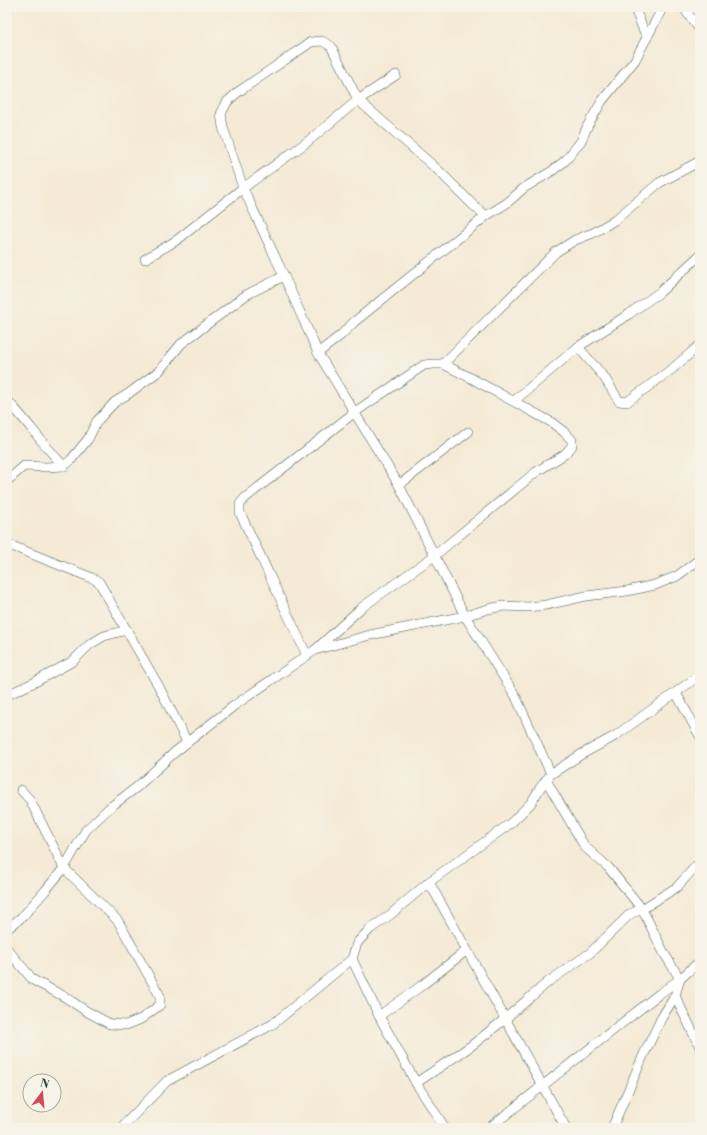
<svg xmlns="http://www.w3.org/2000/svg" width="707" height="1135" viewBox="0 0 707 1135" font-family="'Libre Bodoni',serif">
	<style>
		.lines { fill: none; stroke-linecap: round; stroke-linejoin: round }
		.minor-casing { stroke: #3f574c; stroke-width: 10 }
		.minor { stroke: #fff; stroke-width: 9 }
	</style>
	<rect width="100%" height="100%" fill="#f7f3e8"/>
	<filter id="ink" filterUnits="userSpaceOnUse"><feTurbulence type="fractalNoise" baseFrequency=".025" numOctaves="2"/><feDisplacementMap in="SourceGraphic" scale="8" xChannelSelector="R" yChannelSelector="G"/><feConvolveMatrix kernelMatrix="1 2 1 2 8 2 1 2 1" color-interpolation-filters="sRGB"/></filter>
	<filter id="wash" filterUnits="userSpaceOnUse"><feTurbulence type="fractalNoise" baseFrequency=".012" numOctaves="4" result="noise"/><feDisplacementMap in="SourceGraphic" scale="16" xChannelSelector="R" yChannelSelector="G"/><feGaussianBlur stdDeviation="0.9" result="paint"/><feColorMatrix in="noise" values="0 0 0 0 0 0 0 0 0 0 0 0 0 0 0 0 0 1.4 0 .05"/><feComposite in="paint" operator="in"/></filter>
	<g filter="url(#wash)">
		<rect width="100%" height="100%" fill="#f4ead5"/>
	</g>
	<g filter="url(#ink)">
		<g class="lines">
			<defs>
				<g id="minor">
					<polyline points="634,7 647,38"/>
					<polyline points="683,7 700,30"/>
					<polyline points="7,9 9,7"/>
					<polyline points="486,216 473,205 439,171 358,100 331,46 322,41 311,42 238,92 227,102 221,114 223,127 243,188 284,276 318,353 399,485 465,616 515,695 551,774"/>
					<polyline points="145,259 177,240 243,188 307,142 358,100 396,75"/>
					<polyline points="578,347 604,377 619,401 627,402 672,369 700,345"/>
					<polyline points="318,353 341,335 354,322 486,216 507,203 524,188 552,171 566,160 581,141 588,125 602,101 635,60 663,7"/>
					<polyline points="443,364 556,252 575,240 593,233 615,220 659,183 700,161"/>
					<path d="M7 400C27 421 43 445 64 466"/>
					<polyline points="514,401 578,347 629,314 660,292 700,255"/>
					<polyline points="7,481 24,466 46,467 64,466 71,460 88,439 97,421 115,402 128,394 159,371 181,344 246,295 284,276"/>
					<polyline points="399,485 468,432"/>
					<polyline points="7,543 12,546 92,578 99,582 158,685 187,742"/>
					<path d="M307 655C284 608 263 560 240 513V504L245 498 355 412 424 365 434 364H443L469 377 551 422 564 432 572 440V446L565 454 536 472 434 556 361 608 315 650"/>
					<polyline points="676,693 700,736"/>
					<polyline points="7,695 35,682 73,661 89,645 104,636 127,630"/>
					<polyline points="429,882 566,1128"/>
					<polyline points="7,929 23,916 45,891 64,868 86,830 109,808 137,787 175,752 235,705 315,650 370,635 465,616 488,609 503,606 528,607 546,605 586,596 627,591 655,585 677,576 700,559"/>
					<polyline points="7,949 33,980 65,997 86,1011 110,1024 126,1025 141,1019 160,1005 160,996 118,921 64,868 30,800 21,790"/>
					<polyline points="352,959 379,1016 416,1083 445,1128"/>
					<polyline points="675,996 700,1047"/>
					<polyline points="379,1016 421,986 467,950"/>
					<polyline points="416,1083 471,1046 505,1019 548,982 590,953 630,914 642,909 677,887 696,866 700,864"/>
					<polyline points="121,1128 167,1081 273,1024 352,959 357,943 370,929 390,915 429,882 511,823 531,803 540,788 551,774 582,754 615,736 700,675"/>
					<polyline points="489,1128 659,994 680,979 664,953 642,909 608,867 585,847 546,780"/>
					<polyline points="612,1128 644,1054 662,1017 675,996 680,979 700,961"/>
				</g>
			</defs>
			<use href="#minor" class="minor-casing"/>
			<use href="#minor" class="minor"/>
		</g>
	</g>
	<rect width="707" height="1135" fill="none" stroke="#f7f3e8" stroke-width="24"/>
	<g transform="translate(42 1093) rotate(16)"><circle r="19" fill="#f7f3e8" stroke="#a1aaa0"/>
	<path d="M0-3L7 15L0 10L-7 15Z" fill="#d1495b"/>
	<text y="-6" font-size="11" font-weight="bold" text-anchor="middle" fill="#1f3d34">N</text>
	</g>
</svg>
